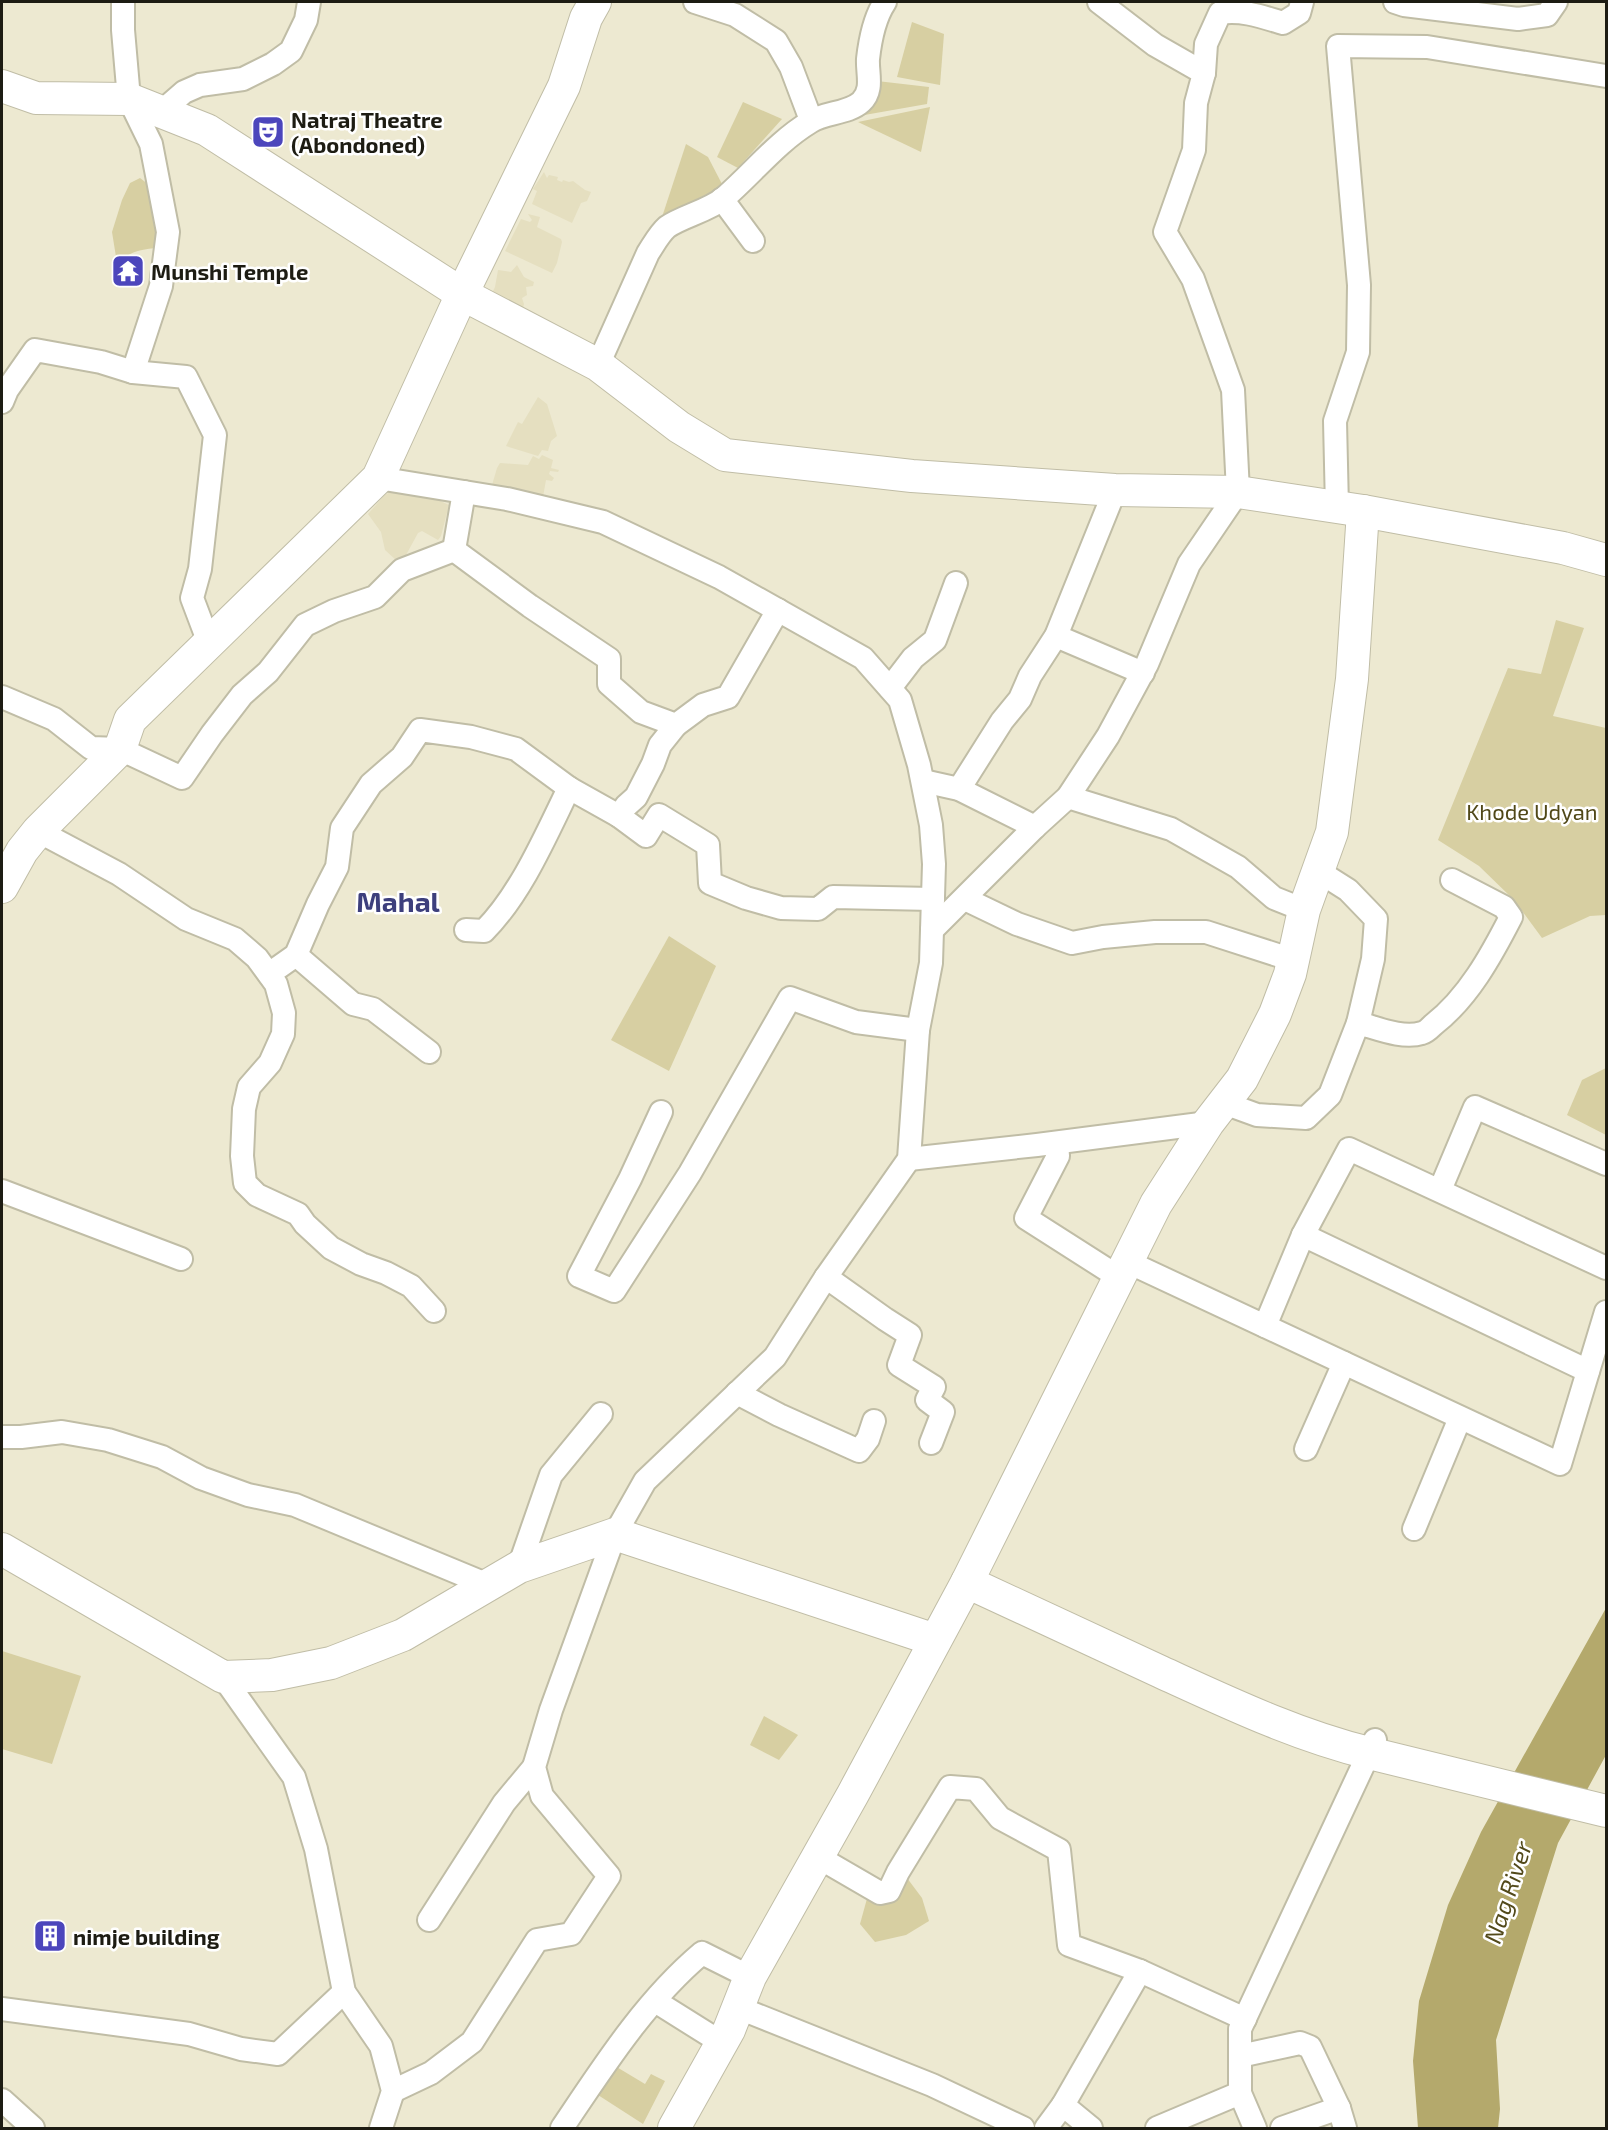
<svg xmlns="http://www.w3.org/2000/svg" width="1608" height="2130" viewBox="0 0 1608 2130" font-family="'Exo 2',sans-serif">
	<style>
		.built { fill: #e5dfc0 }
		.green { fill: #d7cfa2 }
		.water { fill: #b4a96c }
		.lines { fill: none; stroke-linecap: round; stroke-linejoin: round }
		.street-casing { stroke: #c0bda6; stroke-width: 26 }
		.secondary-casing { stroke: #c0bda6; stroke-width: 34 }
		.street { stroke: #fff; stroke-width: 22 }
		.secondary { stroke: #fff; stroke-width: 32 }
		.labels { text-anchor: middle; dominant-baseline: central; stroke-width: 5; stroke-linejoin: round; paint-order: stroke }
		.poi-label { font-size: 22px; font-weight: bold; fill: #1d1c13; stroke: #fff; text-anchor: start }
		.park-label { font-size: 22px; fill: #504818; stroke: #fff }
		.water-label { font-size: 24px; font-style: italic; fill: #52491a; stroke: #fff }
		.district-label { font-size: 28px; font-weight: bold; fill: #3d3f7c; stroke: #fff }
	</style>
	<rect width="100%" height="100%" fill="#ede9d1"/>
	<g class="built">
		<polygon points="544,172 547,178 549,175 558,177 557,180 562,182 563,180 569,182 573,181 585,190 591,192 587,201 581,203 572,223 532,204 537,191 533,189"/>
		<polygon points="528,214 540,217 537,227 561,239 562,242 557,263 552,273 505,251 521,219 530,222 532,220"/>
		<polygon points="517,265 524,277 534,282 533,286 526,287 527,295 522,298 524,304 521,315 489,299 495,287 498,270 511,272"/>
		<polygon points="538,397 547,404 557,436 551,441 548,451 542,450 538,456 506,446 518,422 522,424"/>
		<polygon points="542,455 553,460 551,468 559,470 558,472 550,471 549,474 554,478 552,481 546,480 543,497 492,485 497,468 500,463 528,465 533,456 539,459"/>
		<polygon points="396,487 417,490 449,505 441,536 438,540 422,531 418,533 406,555 396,560 385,550 381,532 368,514 384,496"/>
	</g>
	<g class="green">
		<polygon points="912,22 944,34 940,85 897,77"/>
		<polygon points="877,81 929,87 927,104 836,120"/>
		<polygon points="743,102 782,119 738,168 717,157"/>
		<polygon points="930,107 921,152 858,122"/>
		<polygon points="686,144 708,157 723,186 662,217"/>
		<path d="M140 178 153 188 159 200 158 248C141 249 129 252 117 263L112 232 122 200 130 183Z"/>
		<polygon points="1556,620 1584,628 1553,716 1606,728 1606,915 1590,916 1542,938 1514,900 1479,866 1438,840 1508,668 1541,674"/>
		<polygon points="669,936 716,966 669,1071 611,1040"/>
		<polygon points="1606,1068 1606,1135 1567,1115 1582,1080"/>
		<polygon points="2,1651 81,1676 52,1764 2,1749"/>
		<polygon points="764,1716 798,1735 779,1760 750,1745"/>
		<polygon points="904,1874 922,1898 929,1921 906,1935 875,1942 860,1924 868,1895"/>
		<polygon points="615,2066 645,2084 651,2074 665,2081 643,2124 598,2095"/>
	</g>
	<polygon class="water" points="1606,1608 1606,1755 1558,1843 1496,2040 1500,2109 1498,2128 1418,2128 1413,2061 1419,2001 1448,1905 1481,1832"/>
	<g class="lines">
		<defs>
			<g id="street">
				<polyline points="123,2 123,30 129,99 151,144 168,232 161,286 133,372"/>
				<polyline points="695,2 735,15 776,41 791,67 811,120"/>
				<polyline points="1395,2 1404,5 1518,19 1547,15 1556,2"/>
				<path d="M1204 73 1206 44 1220 13C1241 9 1263 17 1283 23L1299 13 1302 2"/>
				<polyline points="161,112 184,92 200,85 243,79 273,64 291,51 306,20 309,2"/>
				<polyline points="722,199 753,241"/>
				<path d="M598 365 648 253C654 244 659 234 667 227 683 216 708 211 724 198 753 173 777 142 810 122 824 112 848 114 861 102 874 90 867 73 868 59 870 41 875 17 885 2"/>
				<polyline points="2,402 7,390 35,350 101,362 133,372 186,377 215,435 200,569 192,598 209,643"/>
				<polyline points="378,478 507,499 603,522 719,577 863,658 900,700 919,765 931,825 934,864 931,963 918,1030 909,1159 826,1277 775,1357 645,1481 615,1534 551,1710 534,1767 542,1796 609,1876 571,1934 537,1940 472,2042 431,2073 393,2091"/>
				<polyline points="464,492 454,550 530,606 609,659 609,684 641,712 676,725 703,705 728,697 778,610"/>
				<polyline points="1337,508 1335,421 1358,352 1359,285 1338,46 1427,47 1606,76"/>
				<polyline points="1056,636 1143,673"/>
				<polyline points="890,688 913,658 935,640 956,583"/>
				<polyline points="2,697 54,719 91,748 120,749 182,778 212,734 242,695 268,672 305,625 334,611 375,597 402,570 454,550"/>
				<polyline points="923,781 959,789 1035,827"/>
				<polyline points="959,789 1002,721 1020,699 1030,676 1056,636 1115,490"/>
				<polyline points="1068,797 1171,829 1238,867 1274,898 1304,910"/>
				<polyline points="619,816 626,806 636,797 653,764 660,745 676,725"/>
				<polyline points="38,831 119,874 186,919 235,939 257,958 276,984 284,1013 283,1034 270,1063 249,1087 244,1109 242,1156 245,1183 257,1195 298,1214 305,1224 331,1248 361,1264 386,1273 411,1286 434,1311"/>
				<polyline points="965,899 1017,924 1072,943 1103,937 1155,932 1206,932 1293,960"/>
				<path d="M466 930 484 931C521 894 546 835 569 788"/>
				<polyline points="932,930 1035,827 1068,797 1108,736 1147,664 1189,564 1238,492 1233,390 1193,279 1165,232 1194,150 1196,103 1204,73 1155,45 1099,2"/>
				<polyline points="296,955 353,1004 373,1009 429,1052"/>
				<polyline points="269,974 296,955 318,904 337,867 342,828 371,784 402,757 420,730 471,737 516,749 569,788 619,816 646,836 659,815 708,845 710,883 746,898 781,908 818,909 833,897 933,899"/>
				<path d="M1358 1023C1377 1028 1402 1039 1422 1033 1426 1032 1430 1028 1433 1025 1468 998 1491 956 1511 917L1504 907 1452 880"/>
				<polyline points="1224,1103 1257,1115 1306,1118 1330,1095 1358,1023 1373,959 1376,919 1348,890 1318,871"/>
				<polyline points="661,1112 630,1179 579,1276 614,1291 690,1173 790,998 856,1022 918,1030"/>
				<polyline points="1057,1143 1058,1156 1026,1218 1120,1278"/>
				<polyline points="909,1159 1037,1145 1208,1123"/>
				<polyline points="1440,1190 1475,1107 1606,1164"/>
				<polyline points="2,1191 181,1259"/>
				<polyline points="1303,1235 1588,1371"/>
				<polyline points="1128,1262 1560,1464 1606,1312"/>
				<polyline points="826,1277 885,1319 910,1335 899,1365 934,1387 927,1400 943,1412 931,1443"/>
				<polyline points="1265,1326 1303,1235 1349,1149 1606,1268"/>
				<polyline points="737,1393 779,1415 859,1451 868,1439 874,1421"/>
				<polyline points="2,1437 21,1437 62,1432 108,1440 162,1457 201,1478 248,1495 295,1505 488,1585"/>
				<polyline points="1306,1449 1344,1363"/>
				<polyline points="1414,1529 1460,1418"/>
				<polyline points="519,1567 551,1475 601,1414"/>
				<polyline points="223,1677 294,1777 316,1849 344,1992 381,2046 393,2091 381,2128"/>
				<polyline points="818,1857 880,1893 889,1891 898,1872 950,1787 976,1789 1000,1818 1059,1850 1069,1945 1140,1971 1245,2019"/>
				<polyline points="429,1920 504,1803 534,1767"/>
				<polyline points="655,2001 722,2043"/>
				<polyline points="739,2008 932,2085 1023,2128"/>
				<polyline points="2,2009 189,2034 241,2049 278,2054 344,1992"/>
				<polyline points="1240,2056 1300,2043 1310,2047 1339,2108 1345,2128"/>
				<polyline points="2,2100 33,2128"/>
				<polyline points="1063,2105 1140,1971"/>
				<path d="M562 2128C603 2067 645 2001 702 1953L750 1977"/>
				<polyline points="1046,2128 1063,2105 1091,2128"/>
				<polyline points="1157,2128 1240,2093"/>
				<polyline points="1255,2128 1240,2093 1240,2029 1375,1740"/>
				<polyline points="1282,2128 1339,2108"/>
			</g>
			<g id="secondary">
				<polyline points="2,86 36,98 129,99 207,130 462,294 598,365 679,427 725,455 912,476 1115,490 1238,492 1363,511 1563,548 1606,560"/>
				<polyline points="2,887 22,851 38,831 120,749 130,720 378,478 462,294 564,86 586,18 595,2"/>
				<polyline points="2,1549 223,1677 272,1675 331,1663 403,1635 519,1567 615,1534 935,1640"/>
				<path d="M967 1582C1032 1612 1097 1642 1161 1672 1229 1703 1296 1735 1369 1753L1606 1811"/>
				<polyline points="674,2128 729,2030 750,1977 853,1794 967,1582 1156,1204 1208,1123 1242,1079 1275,1014 1290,974 1304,910 1332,832 1352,679 1363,511"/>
			</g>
		</defs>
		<use href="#street" class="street-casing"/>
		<use href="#secondary" class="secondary-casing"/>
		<use href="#street" class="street"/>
		<use href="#secondary" class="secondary"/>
	</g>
	<defs>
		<symbol id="theatre-square" viewBox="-11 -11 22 22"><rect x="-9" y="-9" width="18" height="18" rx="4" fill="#4c46bc" stroke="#fff"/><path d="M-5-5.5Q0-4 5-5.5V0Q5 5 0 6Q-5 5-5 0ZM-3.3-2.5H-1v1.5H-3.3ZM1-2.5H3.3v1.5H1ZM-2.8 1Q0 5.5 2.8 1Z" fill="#fff"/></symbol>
		<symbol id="temple-square" viewBox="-11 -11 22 22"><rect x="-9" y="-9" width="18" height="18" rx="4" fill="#4c46bc" stroke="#fff"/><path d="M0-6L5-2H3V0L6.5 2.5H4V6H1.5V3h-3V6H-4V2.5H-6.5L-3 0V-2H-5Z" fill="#fff"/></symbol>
		<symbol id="building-square" viewBox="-11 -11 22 22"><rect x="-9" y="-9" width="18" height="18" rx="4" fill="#4c46bc" stroke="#fff"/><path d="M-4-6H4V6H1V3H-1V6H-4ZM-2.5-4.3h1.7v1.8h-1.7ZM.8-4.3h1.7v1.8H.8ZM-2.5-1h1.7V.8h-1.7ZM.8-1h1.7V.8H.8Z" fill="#fff"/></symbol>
	</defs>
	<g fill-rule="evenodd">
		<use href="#theatre-square" x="249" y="113" width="38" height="38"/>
		<use href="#temple-square" x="109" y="252" width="38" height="38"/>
		<use href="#building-square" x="31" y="1917" width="38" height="38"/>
	</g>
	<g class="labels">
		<g class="poi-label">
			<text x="291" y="119">Natraj Theatre<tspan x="291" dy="25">(Abondoned)</tspan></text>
			<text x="151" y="271">Munshi Temple</text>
			<text x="73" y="1936">nimje building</text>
		</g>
		<g class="park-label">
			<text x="1532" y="811">Khode Udyan</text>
		</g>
		<g class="water-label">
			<text transform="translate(1507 1892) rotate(-72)">Nag River</text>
		</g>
		<g class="district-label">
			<text x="398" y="901">Mahal</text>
		</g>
	</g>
	<rect width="1608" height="2130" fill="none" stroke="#1d1c13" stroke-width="6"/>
</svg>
